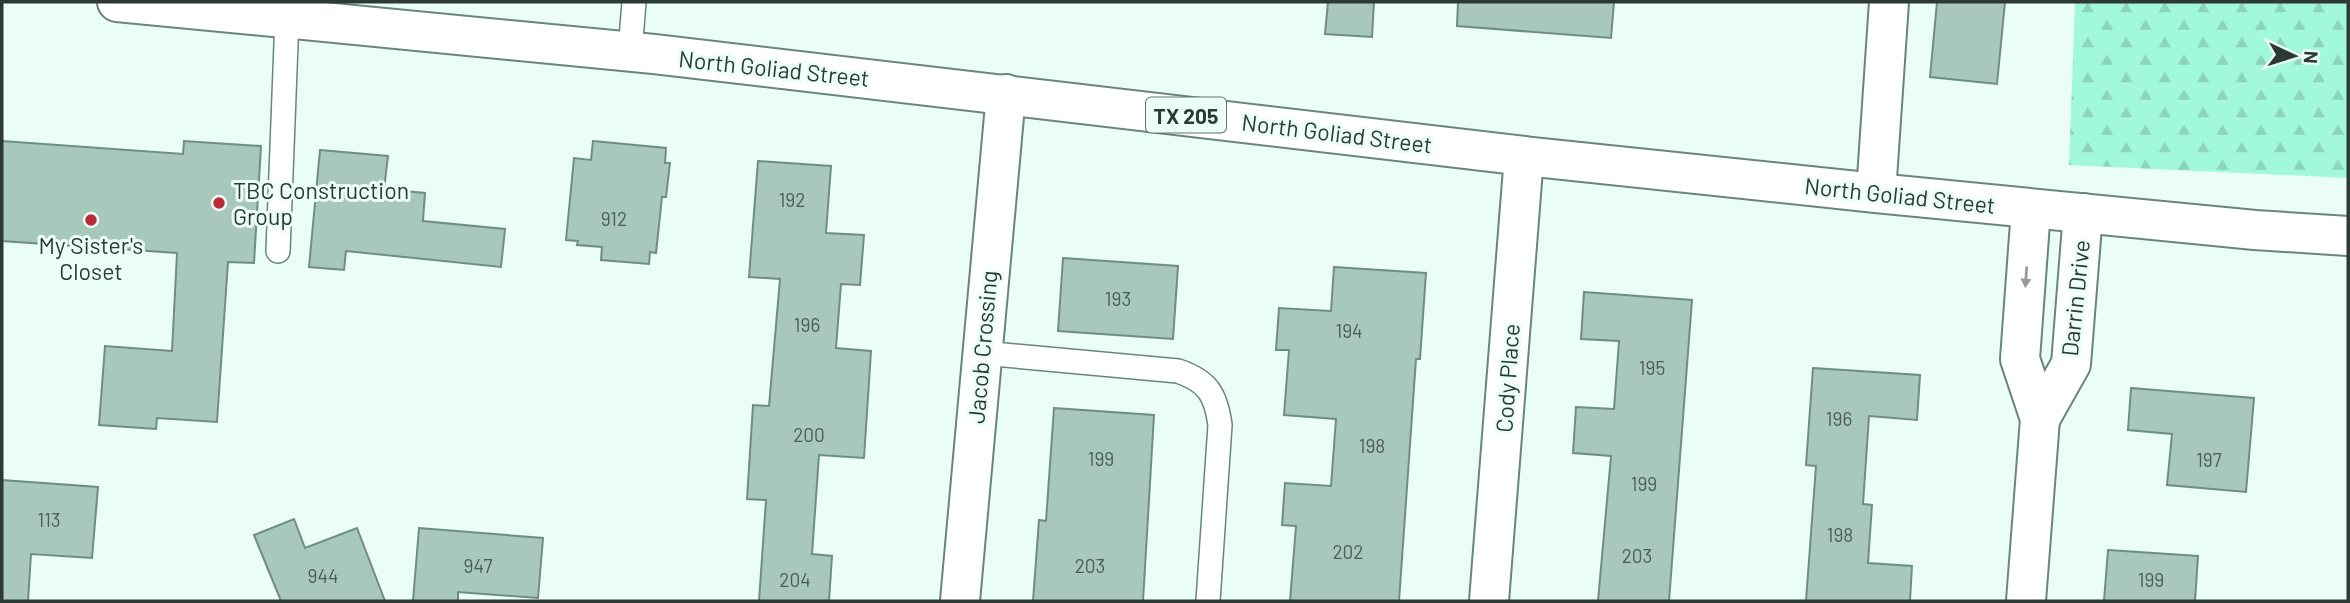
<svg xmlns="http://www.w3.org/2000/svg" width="2350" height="603" viewBox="0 0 2350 603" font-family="Barlow,sans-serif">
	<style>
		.forest { fill: url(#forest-firs) }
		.building { fill: #a8c8bb; stroke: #6f8e82; stroke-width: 2 }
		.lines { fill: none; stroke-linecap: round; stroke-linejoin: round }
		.lane-casing { stroke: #68867b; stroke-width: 26 }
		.street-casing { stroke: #68867b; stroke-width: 42 }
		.primary-casing { stroke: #68867b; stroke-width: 42 }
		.lane { stroke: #fff; stroke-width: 23 }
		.street { stroke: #fff; stroke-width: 38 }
		.primary { stroke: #fff; stroke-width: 38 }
		.oneway { fill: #969c9a }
		.poi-dot { fill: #bb2a3b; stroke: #eafef6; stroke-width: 2.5 }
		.labels { text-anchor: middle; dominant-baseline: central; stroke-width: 6; stroke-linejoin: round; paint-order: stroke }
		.number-label { font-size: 19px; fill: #4b5d56 }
		.shield { fill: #eafef6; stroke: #65746e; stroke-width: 2 }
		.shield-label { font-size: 21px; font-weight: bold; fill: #2c3934 }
		.street-label { font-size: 23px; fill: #2c3934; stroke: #eafef6 }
		.poi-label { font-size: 23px; fill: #2c3934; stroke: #eafef6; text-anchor: start }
	</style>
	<defs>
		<pattern id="forest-firs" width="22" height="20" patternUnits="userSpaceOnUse" patternTransform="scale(1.75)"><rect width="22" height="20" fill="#a2f8da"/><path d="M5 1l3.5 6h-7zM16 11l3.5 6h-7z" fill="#8cd5bc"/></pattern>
	</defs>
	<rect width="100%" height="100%" fill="#eafef6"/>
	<polygon class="forest" points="2075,2 2348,2 2348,178 2069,165"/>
	<g class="building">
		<polygon points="1328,2 1374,2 1372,37 1325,34"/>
		<polygon points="1458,2 1614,2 1611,38 1457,26"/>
		<polygon points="1937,2 2005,2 1997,84 1930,77"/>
		<polygon points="2,141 183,154 184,141 261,146 254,263 228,262 217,422 157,418 156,429 99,425 105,346 172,351 177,253 2,241"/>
		<polygon points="593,141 666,148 665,163 670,163 666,197 662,197 656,253 650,252 649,264 601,260 602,247 577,245 578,241 566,240 574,158 591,160"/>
		<polygon points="320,150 388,156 384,189 425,193 423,221 505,229 501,267 346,251 344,270 309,267"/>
		<polygon points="758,161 831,166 826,233 864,235 860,285 841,284 836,348 871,351 864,458 819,455 812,554 832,556 829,601 759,601 766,500 747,499 753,405 769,406 780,279 749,277"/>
		<polygon points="1063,258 1178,266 1173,339 1058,331"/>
		<polygon points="1334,267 1426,273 1420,359 1416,359 1399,601 1290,601 1296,526 1282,525 1285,483 1331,486 1336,419 1284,415 1289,350 1276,350 1279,308 1331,311"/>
		<polygon points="1584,292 1692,300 1669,601 1598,601 1611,456 1573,453 1576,407 1614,409 1619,341 1581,339"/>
		<polygon points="1813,368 1920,375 1917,420 1869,416 1863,504 1872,505 1868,563 1912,566 1910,601 1806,601 1816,466 1806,465"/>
		<polygon points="2131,388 2254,398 2246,492 2167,485 2172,434 2128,430"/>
		<polygon points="1054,408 1154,415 1143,601 1033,601 1039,520 1046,521"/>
		<polygon points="2,480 98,487 92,558 31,554 28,601 2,601"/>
		<polygon points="294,519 305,548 357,528 385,601 281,601 254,535"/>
		<polygon points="419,528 543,538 538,598 458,592 458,601 413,601"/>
		<polygon points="2108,550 2198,556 2195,601 2104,601"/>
	</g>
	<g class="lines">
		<defs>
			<g id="lane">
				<polyline points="630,52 634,2"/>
				<polyline points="278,251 287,18"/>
				<path d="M982 353 1178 371C1208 381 1216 395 1220 425L1208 601"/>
			</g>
			<g id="street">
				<polyline points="1876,193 1889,2"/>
				<polyline points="2040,419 2071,364 2083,213"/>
				<polyline points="960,601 1006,94"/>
				<polyline points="1489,601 1524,156"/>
				<polyline points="2026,601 2040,419 2020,359 2031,209"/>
			</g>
			<polyline id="primary" points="117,2 654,54 1524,156 1876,193 2255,230 2348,236"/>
		</defs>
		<use href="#lane" class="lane-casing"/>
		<use href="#street" class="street-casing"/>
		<use href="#primary" class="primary-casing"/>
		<use href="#lane" class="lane"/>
		<use href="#street" class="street"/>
		<use href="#primary" class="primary"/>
	</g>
	<defs><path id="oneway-solid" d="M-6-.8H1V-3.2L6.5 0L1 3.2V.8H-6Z" transform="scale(1.75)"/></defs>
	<use class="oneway" href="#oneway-solid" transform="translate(2026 277) rotate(94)"/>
	<g class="poi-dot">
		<circle cx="219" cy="203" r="7"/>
		<circle cx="91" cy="220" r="7"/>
	</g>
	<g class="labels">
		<g class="number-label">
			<text x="792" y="199">192</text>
			<text x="614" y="218">912</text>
			<text x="1118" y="298">193</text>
			<text x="807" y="324">196</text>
			<text x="1349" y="330">194</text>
			<text x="1652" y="367">195</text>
			<text x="1839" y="418">196</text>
			<text x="809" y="434">200</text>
			<text x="1372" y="445">198</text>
			<text x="1101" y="458">199</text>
			<text x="2209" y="459">197</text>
			<text x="1644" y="483">199</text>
			<text x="49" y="519">113</text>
			<text x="1840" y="534">198</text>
			<text x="1348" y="551">202</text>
			<text x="1637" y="555">203</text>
			<text x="478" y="565">947</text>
			<text x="1090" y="565">203</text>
			<text x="323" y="575">944</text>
			<text x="795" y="579">204</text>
			<text x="2151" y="579">199</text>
		</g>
		<rect class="shield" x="1146" y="97.5" width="80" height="35" rx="5"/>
		<g class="shield-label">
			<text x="1186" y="115">TX 205</text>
		</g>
		<g class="street-label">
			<text transform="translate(774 68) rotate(6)">North Goliad Street</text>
			<text transform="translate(1337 133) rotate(7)">North Goliad Street</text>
			<text transform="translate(1900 195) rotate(6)">North Goliad Street</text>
			<text transform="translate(2075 298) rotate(-84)">Darrin Drive</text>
			<text transform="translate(982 347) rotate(-85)">Jacob Crossing</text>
			<text transform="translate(1507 378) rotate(-86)">Cody Place</text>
		</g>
		<g class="poi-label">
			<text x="233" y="190">TBC Construction<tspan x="233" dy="26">Group</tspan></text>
			<text x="91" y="245" text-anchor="middle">My Sister's<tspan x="91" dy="26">Closet</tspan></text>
		</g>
	</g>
	<rect width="2350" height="603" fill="none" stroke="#2c3934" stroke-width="7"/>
	<g transform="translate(2294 56) rotate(94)" stroke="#eafef6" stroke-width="5" paint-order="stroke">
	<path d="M0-5L12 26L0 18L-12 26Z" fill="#2c3934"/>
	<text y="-10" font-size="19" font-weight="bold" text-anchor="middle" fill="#2c3934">N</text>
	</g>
</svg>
